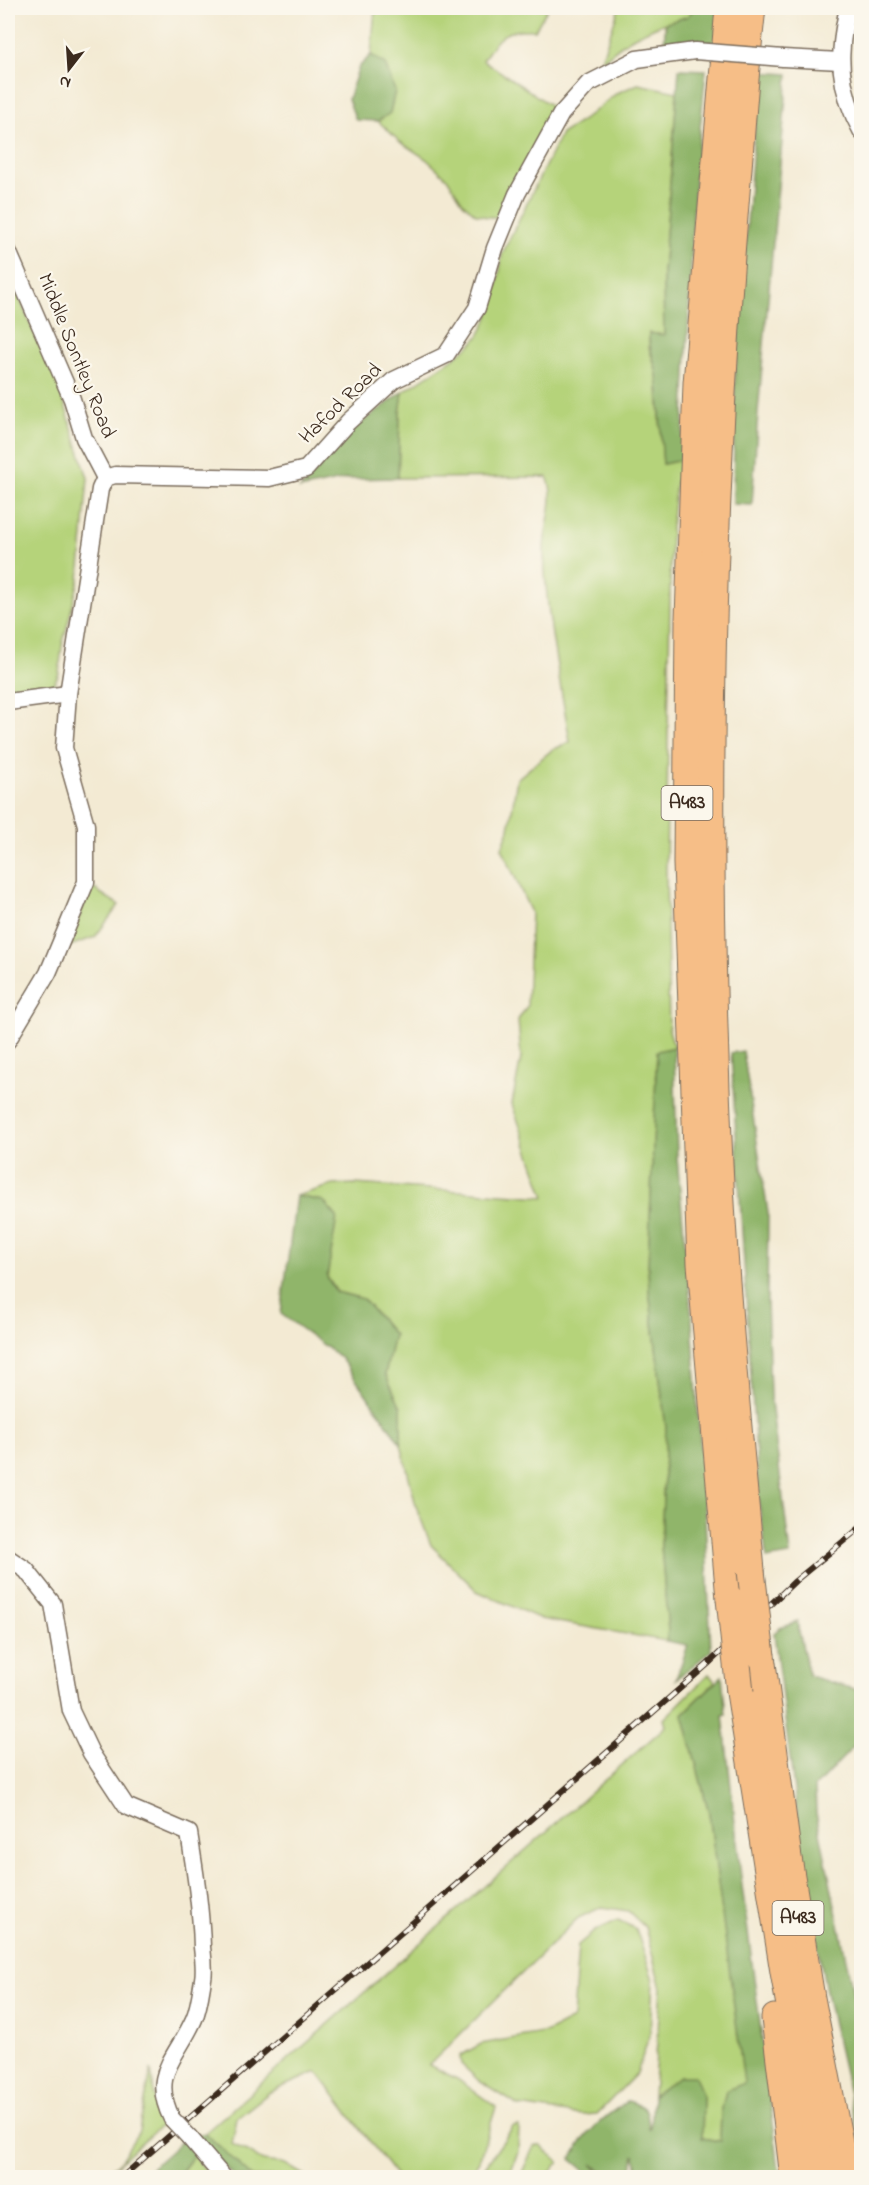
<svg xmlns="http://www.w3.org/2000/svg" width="869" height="2185" viewBox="0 0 869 2185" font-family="'Indie Flower',sans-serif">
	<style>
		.green { fill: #b5d37a; stroke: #787e4c; stroke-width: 1.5 }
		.forest { fill: #90b56a; stroke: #667044; stroke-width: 1.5 }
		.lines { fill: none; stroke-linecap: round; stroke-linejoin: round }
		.minor-casing { stroke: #7b6d5d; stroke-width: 19 }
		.trunk-casing { stroke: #7b6d5d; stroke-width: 29 }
		.minor { stroke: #fff; stroke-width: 16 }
		.trunk { stroke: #f6be87; stroke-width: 27 }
		.rail-casing { stroke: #3b2a1e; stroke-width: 6 }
		.rail { stroke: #fbf7ec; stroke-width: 4; stroke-dasharray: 11; stroke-linecap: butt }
		.minor-bridge-casing { stroke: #7b6d5d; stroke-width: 19; stroke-linecap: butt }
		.trunk-bridge-casing { stroke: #7b6d5d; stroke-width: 29; stroke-linecap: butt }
		.minor-bridge { stroke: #fff; stroke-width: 16 }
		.trunk-bridge { stroke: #f6be87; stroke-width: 27 }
		.labels { text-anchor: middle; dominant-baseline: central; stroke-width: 4.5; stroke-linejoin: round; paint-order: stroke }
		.shield { fill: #fbf7ec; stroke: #75685c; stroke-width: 1.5 }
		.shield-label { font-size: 20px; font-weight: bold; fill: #3b2a1e }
		.street-label { font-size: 21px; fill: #3b2a1e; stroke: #fbf7ec }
	</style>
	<rect width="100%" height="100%" fill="#fbf7ec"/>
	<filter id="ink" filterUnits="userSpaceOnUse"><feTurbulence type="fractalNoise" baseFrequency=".0167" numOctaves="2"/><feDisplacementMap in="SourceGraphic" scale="12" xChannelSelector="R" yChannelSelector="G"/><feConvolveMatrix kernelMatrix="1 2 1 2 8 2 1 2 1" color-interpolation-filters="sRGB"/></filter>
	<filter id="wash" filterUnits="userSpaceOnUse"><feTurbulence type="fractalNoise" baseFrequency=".008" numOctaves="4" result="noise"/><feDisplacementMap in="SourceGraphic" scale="24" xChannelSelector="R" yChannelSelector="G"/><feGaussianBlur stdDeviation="1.35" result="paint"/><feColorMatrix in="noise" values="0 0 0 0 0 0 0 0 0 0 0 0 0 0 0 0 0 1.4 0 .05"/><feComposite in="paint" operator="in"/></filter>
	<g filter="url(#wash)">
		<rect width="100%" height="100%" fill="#f3ead3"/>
		<g class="green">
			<path d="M385 8H548L535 30C504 28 499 36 483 60L556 109 521 179 509 186 506 192 509 198 500 217H487L476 214 463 203 447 178 425 158 400 142 378 121 371 55 375 10H385Z"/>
			<path d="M619 8H708L665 34V23C635 35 624 41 600 63Z"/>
			<path d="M638 84 677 92 663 273 664 335 649 333V348L657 373 663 464 682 460 676 482 671 528 666 871 669 1030 674 1047 657 1052 648 1267 649 1290 666 1428 661 1545 668 1631 666 1641 541 1619 477 1591 431 1545 416 1506 401 1444V1407L385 1374 394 1335 363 1299 337 1292 327 1277 337 1217 323 1201 296 1196 333 1185 355 1184 545 1197 512 1104 521 1058 518 1020 527 1006 531 913 502 848 509 829 517 779 552 750 570 742C560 680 546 616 544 554 543 529 558 499 547 477L398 478 400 413 403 392C421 379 471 350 480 334 492 314 500 276 502 254L561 134 583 120 617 93Z"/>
			<polygon points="8,272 35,335 56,377 88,478 79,580 62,646 59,673 53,686 8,694"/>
			<polygon points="91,887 119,905 95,937 67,947"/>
			<polygon points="709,1674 715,1682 683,1714 709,1813 745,2083 726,2091 721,2113 720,2141 702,2138 703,2097 680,2076 653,2096 661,1988 645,1927 628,1911 602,1907 578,1918 429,2065 457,2079 496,2107 479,2161 468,2177 397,2177 317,2072 270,2092 237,2118 232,2144 263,2161 285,2164 307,2177 252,2177 205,2133 666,1726 664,1719"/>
			<polygon points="618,1920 636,1929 653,1980 650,2033 637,2073 597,2114 582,2115 519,2106 479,2081 461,2064 460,2056 481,2044 548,2032 573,2019 578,1945 595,1931"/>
			<polygon points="151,2070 156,2107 166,2121 103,2177 74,2178 85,2177 118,2165 139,2131"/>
			<polygon points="519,2126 518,2151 509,2177 478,2177 513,2127"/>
			<polygon points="534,2146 541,2146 559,2162 546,2177 520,2177"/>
			<polygon points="194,2155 211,2177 177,2178"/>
		</g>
		<g class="forest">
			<polygon points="694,8 720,8 717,42 694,41 664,44 666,23 688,16"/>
			<polygon points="371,55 385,64 395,91 390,113 378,121 356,120 348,99 359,67"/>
			<path d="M679 69 706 70 695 178 682 460 663 464C660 434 661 404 657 375 655 360 648 348 649 333L664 335 663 273Z"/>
			<polygon points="759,72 788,74 758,412 752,505 733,504 735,376"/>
			<polygon points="403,392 400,413 398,478 346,479 300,489 357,426"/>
			<polygon points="674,1047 677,1158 692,1321 705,1516 711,1651 676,1679 688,1645 666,1641 668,1631 661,1545 666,1428 649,1290 648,1267 657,1051"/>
			<polygon points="743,1051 768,1213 767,1300 770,1394 790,1555 767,1559 759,1504 731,1053"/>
			<polygon points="296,1196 323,1201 337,1217 327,1277 336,1292 363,1299 394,1335 385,1374 401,1407 401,1444 340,1357 281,1314"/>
			<polygon points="797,1622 809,1676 861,1691 861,1739 815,1787 816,1813 861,2032 861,2147 828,2002 806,1883 774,1633 780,1628"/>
			<path d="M722 1676 726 1715H723L742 1886 780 2177H635L637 2164 634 2155 631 2177H611L592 2164 604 2177H589L583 2169 571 2159C585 2133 603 2117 628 2101 648 2107 648 2111 649 2130L652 2119 653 2096 680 2076H695L703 2097 702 2138 720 2141 721 2113 726 2091 744 2083 709 1813 683 1714Z"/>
			<polygon points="205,2133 252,2177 234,2177 197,2135"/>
			<polygon points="183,2140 194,2155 177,2177 140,2178"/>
		</g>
	</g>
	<g filter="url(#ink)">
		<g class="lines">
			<defs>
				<g id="minor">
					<path d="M848 8C837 54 838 89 862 132"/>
					<polyline points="783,58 840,61"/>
					<polyline points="8,251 72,399 84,438 105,478"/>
					<polyline points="8,702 68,694"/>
					<polyline points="8,1040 48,973 86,882 86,825 64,748 68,694 100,489 105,478 115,475 269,478 306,469 348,422 394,380 446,355 477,308 495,248 517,194 561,114 588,84 637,59 695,51"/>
					<path d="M8 1558 26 1570 53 1604 71 1711 91 1753 126 1806 189 1833C195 1871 201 1908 202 1947 203 1957 205 1969 203 1979 201 1991 199 2008 194 2019 177 2058 149 2074 172 2119"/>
					<polyline points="189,2137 224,2178"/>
				</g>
				<g id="trunk">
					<polyline points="729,8 697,383 689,619 687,863 701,1264 730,1599"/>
					<path d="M751 1571C739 1435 725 1300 719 1163 704 835 709 507 737 180 742 123 745 65 752 8"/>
					<polyline points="761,1656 788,1858 811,1998 846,2178"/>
					<polyline points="740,1692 784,1972 821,2178"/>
					<polyline points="775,2018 794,2178"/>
				</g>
			</defs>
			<use href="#minor" class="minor-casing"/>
			<use href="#trunk" class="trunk-casing"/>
			<use href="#minor" class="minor"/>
			<use href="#trunk" class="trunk"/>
			<defs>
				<polyline id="rail" points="121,2178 708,1664 795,1581 862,1526"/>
			</defs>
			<use href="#rail" class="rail-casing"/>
			<use href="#rail" class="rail"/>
			<defs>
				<g id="minor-bridge">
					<polyline points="695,51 783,58"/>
					<polyline points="172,2119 189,2137"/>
				</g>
				<g id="trunk-bridge">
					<polyline points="751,1571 761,1656"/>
					<polyline points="730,1599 740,1692"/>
				</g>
			</defs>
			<use href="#minor-bridge" class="minor-bridge-casing"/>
			<use href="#trunk-bridge" class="trunk-bridge-casing"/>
			<use href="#minor-bridge" class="minor-bridge"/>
			<use href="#trunk-bridge" class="trunk-bridge"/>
		</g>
	</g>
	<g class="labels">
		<g class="shield">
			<rect x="661.5" y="786" width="51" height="34" rx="4.5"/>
			<rect x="772.5" y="1901" width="51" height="34" rx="4.5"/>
		</g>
		<g class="shield-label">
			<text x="687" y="803">A483</text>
			<text x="798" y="1918">A483</text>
		</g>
		<g class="street-label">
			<text transform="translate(76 356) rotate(68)">Middle Sontley Road</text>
			<text transform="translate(341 404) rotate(-44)">Hafod Road</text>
		</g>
	</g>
	<rect width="869" height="2185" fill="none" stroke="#fbf7ec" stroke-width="30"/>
	<g transform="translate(69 69) rotate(197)" stroke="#fbf7ec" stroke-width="4.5" paint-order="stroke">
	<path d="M0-4.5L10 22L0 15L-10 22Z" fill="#3b2a1e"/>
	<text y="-9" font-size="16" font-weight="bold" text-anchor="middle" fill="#3b2a1e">N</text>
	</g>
</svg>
